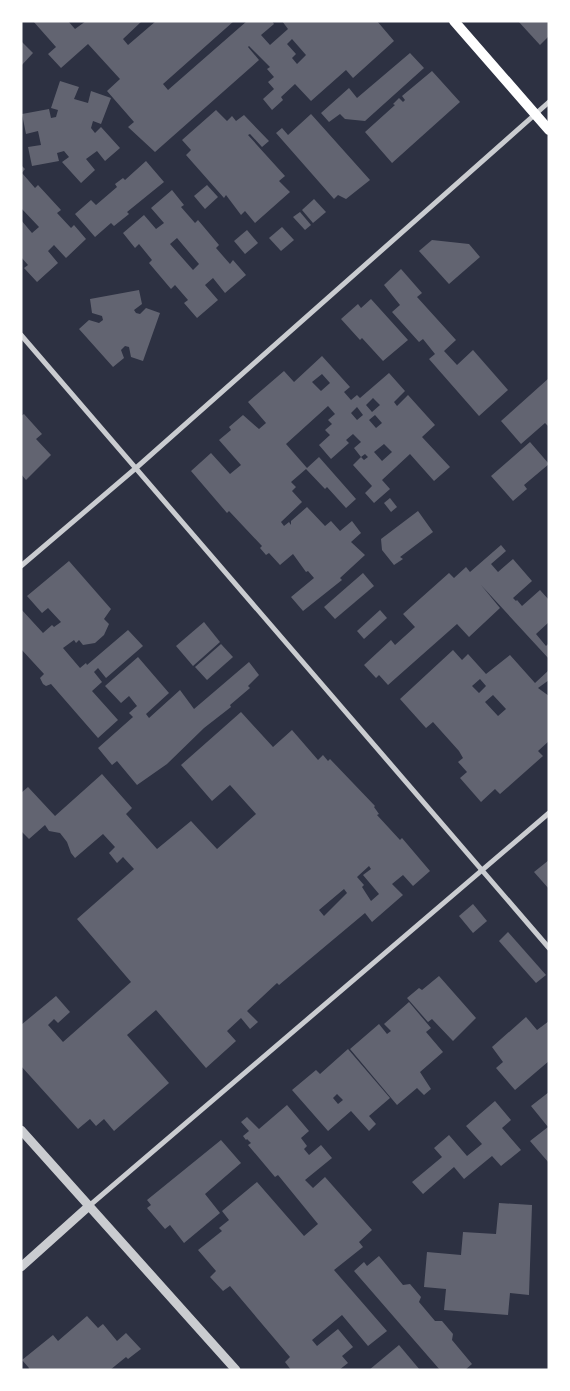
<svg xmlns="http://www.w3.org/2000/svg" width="570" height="1391" viewBox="0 0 570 1391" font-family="Karla,sans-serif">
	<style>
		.building { fill: #626471; fill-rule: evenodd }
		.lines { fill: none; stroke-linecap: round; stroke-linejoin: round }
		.minor { stroke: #caccd0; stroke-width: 5 }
		.tertiary { stroke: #caccd0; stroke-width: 9 }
		.secondary { stroke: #fff; stroke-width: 10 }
	</style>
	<rect width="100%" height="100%" fill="#2d3142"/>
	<g class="building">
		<path d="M33 21H68L75 29 86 21H142L123 39 128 45 156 21H234L163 84 168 90 247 21H272L274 24 261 35 270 45 288 29 282 21H377L394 41 353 78 346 70 311 101 295 84 281 97 283 100 272 110 263 99 274 89 268 82 274 77 267 69 270 67 249 46 248 47 259 60 155 152 128 127 134 122 107 91 120 79 88 44 61 68 48 54 56 47ZM292 39 306 55 297 64 292 58 296 54 287 44Z"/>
		<polygon points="518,21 549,21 549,36 540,45"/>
		<polygon points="21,41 33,53 21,66"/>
		<polygon points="410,53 424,68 365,121 345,119 340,114 329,122 321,113 349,88 357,98"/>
		<polygon points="432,71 460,102 392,163 365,132 395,105 393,104 399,98 403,102 405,100 402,96"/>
		<polygon points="60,81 79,87 74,99 88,103 91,91 111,98 101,124 93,121 91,128 95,133 101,127 120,148 105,161 97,151 86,159 95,170 81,183 62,162 69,157 64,151 57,153 59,161 32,166 28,147 41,145 38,131 26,134 22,114 49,109 51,118 56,117 58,110 51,108"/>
		<polygon points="216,110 227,121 232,116 236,121 244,115 269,141 262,147 250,134 248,135 285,176 279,181 290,192 255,223 245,211 241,215 226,195 224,198 186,155 191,150 182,140"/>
		<polygon points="311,114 370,180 346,199 338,195 334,199 276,133 282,128 288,135"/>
		<polygon points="146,161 164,182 127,212 129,214 114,226 111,223 95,237 75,214 91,200 96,205 117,187 115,184 123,178 125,180"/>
		<polygon points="21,165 25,169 22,173 35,188 38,185 61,210 57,213 71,228 74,225 86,239 66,258 54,245 48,251 58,263 37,282 24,268 28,265 21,257 21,220 32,233 39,227 21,208"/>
		<polygon points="207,185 218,197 205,209 194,196"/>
		<path d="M172 190 184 205 181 207 195 223 198 220 219 245 216 248 230 264 233 260 246 275 225 293 213 278 205 285 218 300 197 318 184 303 188 300 175 285 171 289 149 263 152 260 139 244 135 248 123 233 144 215 156 229 164 223 151 208ZM177 238 199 264 193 270 170 244Z"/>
		<polygon points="314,199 326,212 313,223 302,210"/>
		<polygon points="300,212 311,225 305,230 293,217"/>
		<polygon points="282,227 294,240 281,251 269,238"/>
		<polygon points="247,230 258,243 245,254 234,241"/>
		<polygon points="432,240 469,244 480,257 449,284 419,251"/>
		<polygon points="401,269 422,293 417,297 456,340 444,351 457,365 473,350 508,390 479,416 429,359 435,354 423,339 419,342 392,312 400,305 384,285"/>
		<polygon points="139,290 142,304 134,310 136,313 140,314 146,308 160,313 143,361 131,357 129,347 125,346 121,350 124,358 113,367 79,329 89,320 99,323 103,320 102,316 92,313 90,299"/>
		<polygon points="371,299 408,340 383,361 362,338 360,340 341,319 358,304 361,308"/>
		<path d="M322 356 350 387 344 392 351 400 357 395 360 398 389 373 405 391 394 402 397 406 408 395 435 425 422 437 450 467 434 481 410 454 382 480 390 489 374 503 365 493 372 486 353 465 361 457 364 460 368 457 365 454 361 457 354 448 361 442 353 434 346 440 349 443 331 459 319 445 330 435 325 430 332 424 328 420 335 414 328 406 286 444 307 468 319 457 356 499 346 508 327 487 325 489 306 469 291 482 296 487 292 491 302 502 281 522 284 526 289 522 291 525V521L307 507 325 526 331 521 340 531 352 521 361 533 351 542 365 555 340 578 342 580 303 611 291 597 314 578 308 571 306 572 293 554 280 565 269 553 266 555 260 548 262 546 229 511 227 513 191 471 211 453 230 474 241 465 219 440 231 430 229 427 243 415 259 429 266 423 248 402 284 371 294 382ZM322 374 330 383 321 391 312 382ZM373 398 380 405 372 412 366 405ZM357 407 363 415 357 420 351 413ZM375 415 382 423 376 428 369 420ZM384 444 392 452 382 461 374 452Z"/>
		<polygon points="549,378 549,427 545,423 521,444 501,421"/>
		<polygon points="24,414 42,434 36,439 51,455 26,480 21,474 21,416"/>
		<polygon points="530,442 549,464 524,485 527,489 513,501 491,476"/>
		<polygon points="390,498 397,507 391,512 384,503"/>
		<polygon points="418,511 433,532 400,557 403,559 394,565 382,550 381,539"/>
		<polygon points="501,545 506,551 491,564 498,572 513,559 532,581 513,598 516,601 517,600 522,606 540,590 549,600 549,622 536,634 546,646 549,643 549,659 481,585 500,608 469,637 457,624 388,685 379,675 376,678 364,665 391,640 395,645 415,627 403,614 449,573 454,578 466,567 470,572"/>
		<polygon points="69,561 111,609 104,619 109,624 104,635 95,643 83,645 79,640 76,643 74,640 63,648 80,668 86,663 87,665 128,630 143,646 106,678 98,668 94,672 102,682 92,691 118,720 98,738 51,684 46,686 43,684 40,678 44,674 21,649 21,609 43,633 52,625 54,627 61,622 48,608 42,613 27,596"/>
		<polygon points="363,573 374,586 335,619 324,607"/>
		<polygon points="380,610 387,618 364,639 357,631"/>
		<polygon points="204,622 220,642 193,666 176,646"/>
		<polygon points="221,644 233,657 207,680 195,667"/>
		<path d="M453 650 462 660 468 654 486 674 510 655 535 683 549 670V680L538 688 549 696V741L538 751 543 756 500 794 495 789 481 802 460 778 467 772 458 762 463 758 459 751 433 722 426 728 400 699ZM480 679 486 686 479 693 472 686ZM493 695 506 709 498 716 485 702Z"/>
		<polygon points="138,657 169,693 146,714 149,718 180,690 194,709 249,662 259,675 248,686 250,688 230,705 231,707 204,728 167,764 137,785 117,761 112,765 98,748 133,717 129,713 137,706 129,696 121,703 105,686"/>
		<path d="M241 712 273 747 292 730 318 760 323 755 328 761 330 759 375 806 374 807 379 814 377 815 400 840 402 838 430 871 413 886 403 875 392 884 403 895 372 922 365 913 279 985 277 983 247 1011 258 1022 250 1029 241 1018 227 1031 236 1041 206 1068 156 1010 127 1035 169 1083 114 1131 104 1119 96 1126 90 1119 78 1129 21 1066V1025L56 996 70 1012 58 1023 54 1019 48 1025 63 1042 131 982 77 919 134 869 123 857 117 863 109 853 115 847 103 834 75 858 71 853 67 842 60 833 49 831 45 825 29 839 21 831V793L28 787 55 816 102 774 132 808 126 814 157 849 191 821 217 849 256 814 230 785 212 801 181 765ZM369 866 371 869 363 875 379 894 371 901 362 887 364 885 357 877ZM344 889 347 893 324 916 319 910Z"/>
		<polygon points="549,860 549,889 534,872"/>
		<polygon points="473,904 487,921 473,933 459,916"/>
		<polygon points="508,932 546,975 536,983 499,941"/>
		<polygon points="439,976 476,1018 453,1041 432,1019 428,1022 407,998 419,988 422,990"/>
		<polygon points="409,1002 431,1028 426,1032 443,1052 420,1072 431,1089 424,1095 417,1088 397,1105 350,1049 379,1024 387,1034 391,1031 384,1024"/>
		<polygon points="526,1017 537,1030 549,1021 549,1061 515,1090 496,1068 503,1062 492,1047"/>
		<path d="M348 1049 390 1098 369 1116 376 1124 369 1131 351 1111 328 1131 292 1090 316 1070 320 1074ZM337 1094 343 1100 338 1104 333 1098Z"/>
		<polygon points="549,1092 549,1163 530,1141 548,1127 531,1106"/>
		<polygon points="495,1101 511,1120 502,1128 521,1150 501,1166 492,1156 464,1179 454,1167 423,1194 412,1182 442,1157 434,1148 449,1135 467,1156 482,1144 466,1126"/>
		<polygon points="287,1105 309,1131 301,1138 307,1146 304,1149 309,1155 321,1145 332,1158 305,1180 313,1188 325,1177 372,1230 359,1242 363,1247 334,1270 387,1331 368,1346 342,1315 312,1340 317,1346 338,1329 353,1347 342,1356 348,1363 339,1370 291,1370 285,1362 290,1357 230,1286 223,1291 210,1277 216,1271 198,1250 222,1231 219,1228 229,1220 222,1211 257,1182 304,1236 318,1224 278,1175 275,1177 248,1145 251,1143 247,1139 246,1140 243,1136 249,1131 241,1122 247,1117 259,1129"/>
		<polygon points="221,1140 241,1163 205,1194 220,1213 184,1243 170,1225 165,1229 147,1208 151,1205 147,1200"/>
		<polygon points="499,1203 532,1205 529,1295 510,1293 508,1315 444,1310 446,1289 424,1287 427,1252 461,1255 463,1232 496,1234"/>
		<polygon points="379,1256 403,1285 410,1284 421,1297 419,1302 435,1321 442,1321 453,1334 452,1340 472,1364 465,1370 440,1370 354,1271 364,1262 367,1266"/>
		<polygon points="87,1316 98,1328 103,1324 117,1341 126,1333 141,1349 128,1359 126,1357 110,1370 28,1370 29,1368 22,1360 53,1335 58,1341"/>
		<polygon points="399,1345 420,1370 369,1370"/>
	</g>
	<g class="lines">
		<g class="minor">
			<polyline points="21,335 549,948"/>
			<polyline points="21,566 136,468 549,102"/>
			<polyline points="89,1206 549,813"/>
		</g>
		<g class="tertiary">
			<polyline points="21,1130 236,1370"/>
			<polyline points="21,1267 89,1206"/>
		</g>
		<polyline class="secondary" points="454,21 549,130"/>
	</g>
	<rect width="570" height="1391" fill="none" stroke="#ffffff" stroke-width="45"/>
</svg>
